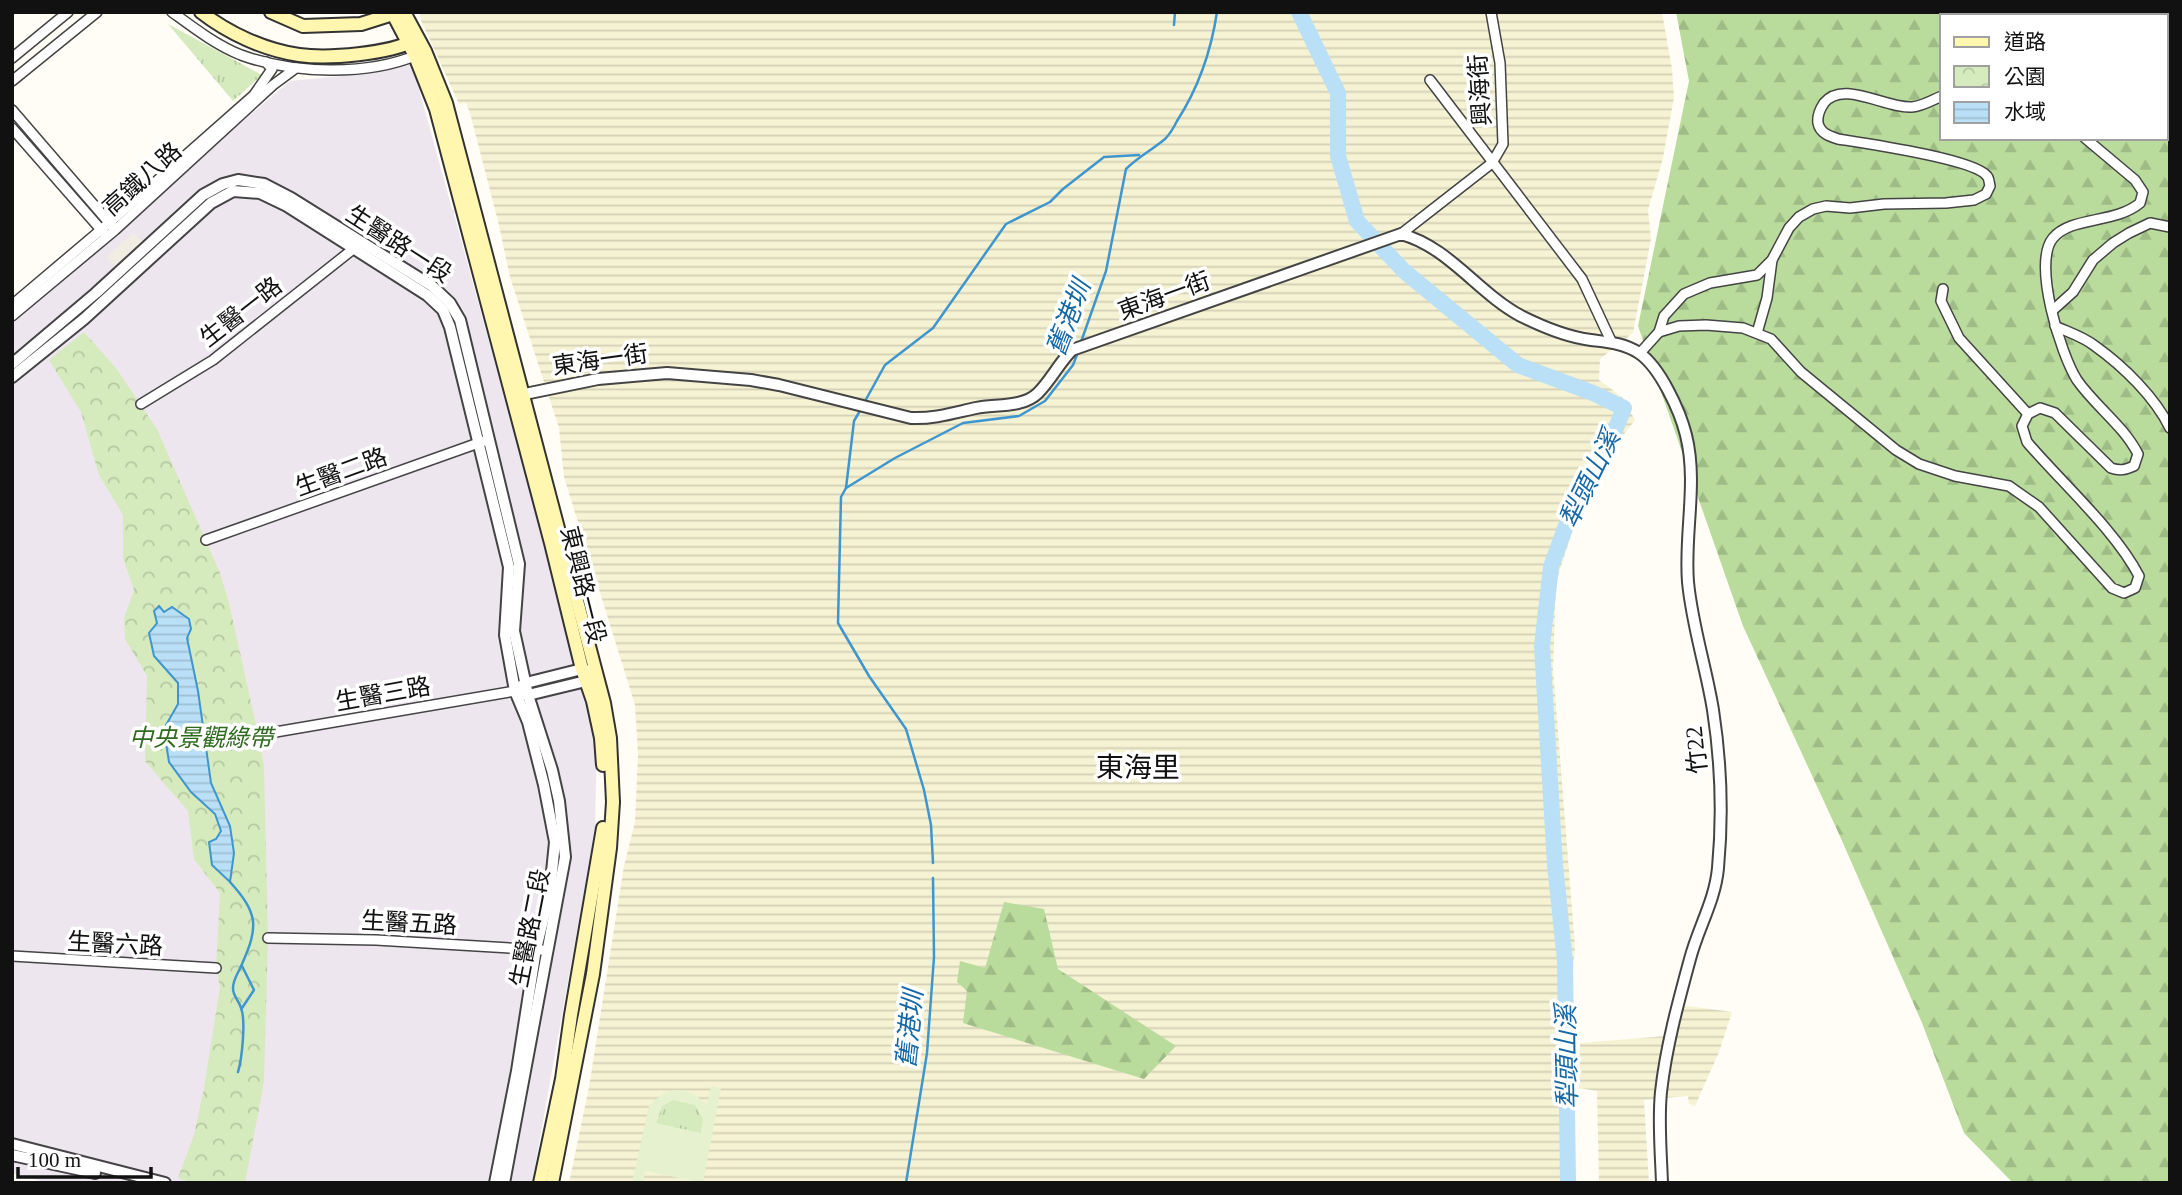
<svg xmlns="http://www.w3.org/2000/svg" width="2182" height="1195" viewBox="0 0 2182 1195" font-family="'Times New Roman','Noto Sans TC',serif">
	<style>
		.industrial { fill: #eee6ef }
		.farmland { fill: url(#farmland-rules) }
		.grass { fill: url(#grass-tufts) }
		.forest { fill: url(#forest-firs); fill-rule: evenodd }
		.park { fill: url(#park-crowns) }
		.pitch { fill: #e6f2cf; fill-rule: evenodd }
		.plaza { fill: #f1ede2 }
		.water { fill: url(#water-rules); stroke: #3f96cf; stroke-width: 2 }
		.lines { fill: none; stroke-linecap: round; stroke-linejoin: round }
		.stream { stroke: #3f96cf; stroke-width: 2.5 }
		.river { stroke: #b9e0f7; stroke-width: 16 }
		.minor-casing { stroke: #444; stroke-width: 12 }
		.tertiary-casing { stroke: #444; stroke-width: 14 }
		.secondary-casing { stroke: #333; stroke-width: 16 }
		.minor { stroke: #fff; stroke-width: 9 }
		.tertiary { stroke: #fff; stroke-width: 10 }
		.secondary { stroke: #fff6b0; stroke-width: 12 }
		.labels { text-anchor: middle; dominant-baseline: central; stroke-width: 7; stroke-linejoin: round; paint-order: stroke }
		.street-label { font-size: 24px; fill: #111; stroke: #fff }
		.park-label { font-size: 24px; font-style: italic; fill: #2f6b1f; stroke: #fff }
		.water-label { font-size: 26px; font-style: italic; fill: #1768a6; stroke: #fff }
		.quarter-label { font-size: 28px; fill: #111; stroke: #fff }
	</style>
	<defs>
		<pattern id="farmland-rules" width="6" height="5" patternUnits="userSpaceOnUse" patternTransform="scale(1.75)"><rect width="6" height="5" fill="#f6f3d4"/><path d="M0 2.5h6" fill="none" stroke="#d2cfb5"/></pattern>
		<pattern id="grass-tufts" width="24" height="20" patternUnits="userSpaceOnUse" patternTransform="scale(1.75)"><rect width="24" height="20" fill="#d5ebbd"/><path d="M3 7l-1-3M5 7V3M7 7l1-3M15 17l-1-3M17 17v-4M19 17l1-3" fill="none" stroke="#b6c8a1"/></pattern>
		<pattern id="forest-firs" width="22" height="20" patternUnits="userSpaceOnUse" patternTransform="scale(1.75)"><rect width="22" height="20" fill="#b9dc9c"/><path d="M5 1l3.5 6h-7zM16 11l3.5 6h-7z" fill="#9ebc85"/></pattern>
		<pattern id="park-crowns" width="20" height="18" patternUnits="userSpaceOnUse" patternTransform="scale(1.75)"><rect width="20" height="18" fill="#d5ebbd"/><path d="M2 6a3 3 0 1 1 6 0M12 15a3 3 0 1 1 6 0" fill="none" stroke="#b6c8a1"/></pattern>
		<pattern id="water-rules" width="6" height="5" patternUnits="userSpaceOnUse" patternTransform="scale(1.75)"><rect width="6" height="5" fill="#b9e0f7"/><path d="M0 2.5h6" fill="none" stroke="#9ebfd3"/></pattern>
	</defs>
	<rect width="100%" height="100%" fill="#fffdf5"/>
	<polygon class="industrial" points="411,60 452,209 455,211 454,214 597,737 595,830 532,1183 48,1183 12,1173 12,317 290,81 361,74"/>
	<g class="farmland">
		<polygon points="420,12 1662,12 1672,69 1674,97 1663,158 1648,210 1651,239 1633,333 1600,359 1599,380 1622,397 1635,420 1617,443 1603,471 1584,496 1556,582 1553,669 1575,947 1561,1110 1562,1183 569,1183 589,1087 624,866 635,822 638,754 635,705 564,477 559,428 510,277 498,221 470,113 466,103 459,104 420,18"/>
		<polygon points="1674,1004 1732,1012 1719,1052 1695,1106 1689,1104 1688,1096 1644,1100 1649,1183 1599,1183 1597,1091 1579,1088 1580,1043 1666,1036"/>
	</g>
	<g class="grass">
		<polygon points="168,24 262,75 233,101"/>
		<polygon points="673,1100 695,1104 703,1119 701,1134 656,1123 662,1106"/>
	</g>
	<g class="forest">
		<path d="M1676 12H2170V1183H2013L1964 1133 1922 1023 1839 834 1743 626 1638 326 1689 81ZM1942 16H2166V138H1942Z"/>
		<polygon points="1004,902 1044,909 1058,969 1176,1046 1144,1079 963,1023 967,991 957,982 960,961 985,968"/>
	</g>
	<polygon class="park" points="84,332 116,368 157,429 220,573 229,603 255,720 264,766 268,938 264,1082 245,1183 194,1183 178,1178 194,1135 204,1088 220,987 216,968 220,893 194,859 188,811 145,761 147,676 125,639 124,618 134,590 123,558 123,515 99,475 81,412 49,360"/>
	<path class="pitch" d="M711 1086 721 1088 703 1183H690V1180L645 1171 643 1183H632L649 1106C669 1085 687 1085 707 1105ZM673 1100 695 1105 703 1119 701 1133 656 1123 662 1106Z"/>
	<polygon class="plaza" points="133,233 147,246 120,272 107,257"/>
	<polygon class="water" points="159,606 164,612 172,607 189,619 191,629 187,638 198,691 211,783 230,826 234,853 230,882 212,865 209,842 216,839 221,831 215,814 191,792 169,762 165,737 166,725 178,704 178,683 154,656 149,633 157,623 154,611"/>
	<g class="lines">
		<g class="stream">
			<polyline points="1174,25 1175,12"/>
			<path d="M1081 342 1106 271 1126 169C1138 157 1152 150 1165 139 1170 134 1174 127 1177 121 1199 87 1211 52 1217 12"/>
			<polyline points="864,403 885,365 933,328 1006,224 1050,202 1063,189 1104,157 1139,155"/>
			<polyline points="846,488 854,421 861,409"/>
			<polyline points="933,863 931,825 924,790 906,729 869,676 838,623 841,497 846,488 895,458 963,423 1019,416 1045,401 1073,365 1078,352"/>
			<path d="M230 882C258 913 259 926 242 964 239 972 233 979 233 988 233 997 239 1000 241 1008 246 1020 242 1059 238 1072"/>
			<polyline points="242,1008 254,990 242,966"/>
			<polyline points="906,1183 927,1053 934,957 933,878"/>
		</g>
		<polyline class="river" points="1299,12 1338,93 1338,156 1357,221 1404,271 1518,365 1593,393 1624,408 1603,460 1576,498 1551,567 1542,646 1555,865 1565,961 1568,1183"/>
		<defs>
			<g id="minor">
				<path d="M172 12C194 28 216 45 241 55 293 74 367 76 417 55"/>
				<polyline points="2166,52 2170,54"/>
				<polyline points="12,58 68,12"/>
				<polyline points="1430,80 1582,279 1611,341"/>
				<polyline points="12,81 97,12"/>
				<polyline points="2166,108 2170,111"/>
				<polyline points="12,110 112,226"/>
				<polyline points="12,128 103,232"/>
				<polyline points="1401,234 1492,163 1503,144 1500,63 1491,12"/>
				<polyline points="1943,289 1941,301 1959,338 2028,414"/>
				<polyline points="12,305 109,223 254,95 272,69 266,62"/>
				<polyline points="2053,310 2073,292 2093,260 2113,243 2129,233 2150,223 2170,227"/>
				<polyline points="12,316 115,230 273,85 296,68"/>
				<path d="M2055 326C2068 332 2084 337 2095 346 2123 366 2155 397 2170 428"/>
				<path d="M1659 332 1679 326 1706 325 1743 328 1771 339 1801 372 1896 450 1919 464 1955 476 2009 486 2039 507 2112 588 2124 593 2135 588 2139 576C2116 531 2061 482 2027 442L2022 426 2028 414 2040 408 2055 413 2111 468C2120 471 2125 470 2134 466L2138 454C2123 425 2096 407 2077 380 2061 355 2032 263 2053 238 2071 216 2115 224 2140 203L2143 192 2135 180 2085 138"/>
				<polyline points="1757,333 1767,298 1772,260"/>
				<path d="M1640 353 1659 332 1664 316 1684 294 1710 283 1757 275 1772 260 1789 228 1799 217 1813 209 1826 206 1850 208 1884 204 1946 203 1974 200 1986 194 1990 186C1989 182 1989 178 1987 176 1974 159 1863 143 1838 139 1829 136 1820 133 1818 123 1817 116 1820 109 1824 103 1843 79 1886 109 1912 107 1923 106 1932 100 1942 96"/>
				<polyline points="141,404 213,360 357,246"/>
				<polyline points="206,540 484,441"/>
				<polyline points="258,735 515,691"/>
				<polyline points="268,938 376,940 542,950"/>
				<polyline points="12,956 216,968"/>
			</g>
			<g id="tertiary">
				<polyline points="12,364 96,293 203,195 223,184 238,180 264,184 291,198 432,286 450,303 460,320 519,564 514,631 528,695 552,770 559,801 565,857 504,1183"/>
				<polyline points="12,377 84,319 211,203 233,191 260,193 287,206 427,295 443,310 450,327 509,567 505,635 515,691 528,722 544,785 555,842 550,892 536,949 517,1071 495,1183"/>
				<path d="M515 396 598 379 667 373 751 380 779 385 911 418C934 419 953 413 976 408 995 404 1023 408 1038 393 1051 380 1059 363 1072 350L1401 234C1449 247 1478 293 1521 316 1543 327 1567 337 1591 340 1607 342 1624 343 1639 353 1660 367 1680 411 1686 435 1698 483 1684 534 1688 582 1692 625 1706 667 1713 710 1721 762 1723 815 1718 868 1715 901 1698 928 1690 959 1678 1003 1666 1047 1661 1092 1658 1121 1661 1153 1662 1183"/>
				<polyline points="521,686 526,683 582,669 589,671"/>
				<polyline points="523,694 528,695 586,681 591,677"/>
				<polyline points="12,1144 165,1183"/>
				<polyline points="12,1155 95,1173"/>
			</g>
			<g id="secondary">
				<path d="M201 12C228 33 264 50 299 55 329 59 388 54 416 40"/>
				<polyline points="271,12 303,26 361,24 399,12"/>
				<polyline points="404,12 425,51 446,103 604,703 610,738 613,802 610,848 593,974 552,1183"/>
				<polyline points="393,14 415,56 436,109 551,543 582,669 593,701 601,738 603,765"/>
				<polyline points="540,1183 562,1079 571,1015 603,828"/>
			</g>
		</defs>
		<use href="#minor" class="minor-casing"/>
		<use href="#tertiary" class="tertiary-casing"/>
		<use href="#secondary" class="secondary-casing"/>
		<use href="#minor" class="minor"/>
		<use href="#tertiary" class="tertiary"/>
		<use href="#secondary" class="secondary"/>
	</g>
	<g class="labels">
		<g class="street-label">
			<text transform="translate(1480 90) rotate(-94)">興海街</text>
			<text transform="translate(142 179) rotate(-42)">高鐵八路</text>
			<text transform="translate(399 244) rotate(33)">生醫路一段</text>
			<text transform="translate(1164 296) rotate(-20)">東海一街</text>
			<text transform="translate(241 312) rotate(-38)">生醫一路</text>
			<text transform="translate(600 360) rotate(-8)">東海一街</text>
			<text transform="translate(341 472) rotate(-20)">生醫二路</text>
			<text transform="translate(583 585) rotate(76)">東興路一段</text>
			<text transform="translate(383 694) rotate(-10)">生醫三路</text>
			<text transform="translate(1696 750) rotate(-96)">竹22</text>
			<text transform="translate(409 923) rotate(3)">生醫五路</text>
			<text transform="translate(530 928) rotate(-79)">生醫路二段</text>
			<text transform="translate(115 944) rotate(3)">生醫六路</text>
		</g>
		<g class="park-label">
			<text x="201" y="738">中央景觀綠帶</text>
		</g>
		<g class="water-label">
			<text transform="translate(1069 318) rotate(-69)">舊港圳</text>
			<text transform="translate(1590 479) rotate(-64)">犁頭山溪</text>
			<text transform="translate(910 1029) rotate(-84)">舊港圳</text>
			<text transform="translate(1567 1057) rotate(-91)">犁頭山溪</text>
		</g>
		<g class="quarter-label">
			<text x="1138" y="767">東海里</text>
		</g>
	</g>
	<rect width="2182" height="1195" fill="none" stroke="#111111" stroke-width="28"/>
	<rect x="1940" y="14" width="228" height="126" fill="#ffffff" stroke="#a0a0a0" stroke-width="2"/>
	<rect x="1954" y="37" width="35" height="10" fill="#fff6b0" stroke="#a0a0a0" stroke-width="2"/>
	<text x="2004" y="49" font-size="21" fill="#111111">道路</text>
	<rect x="1954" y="66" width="35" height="21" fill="url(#park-crowns)" stroke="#a0a0a0" stroke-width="2"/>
	<text x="2004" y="84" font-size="21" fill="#111111">公園</text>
	<rect x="1954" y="102" width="35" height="21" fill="url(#water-rules)" stroke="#a0a0a0" stroke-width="2"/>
	<text x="2004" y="119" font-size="21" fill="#111111">水域</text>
	<path d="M18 1167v10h133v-10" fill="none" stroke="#111111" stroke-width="3.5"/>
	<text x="28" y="1167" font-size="21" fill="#111111" stroke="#ffffff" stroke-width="5" paint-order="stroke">100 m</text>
</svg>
